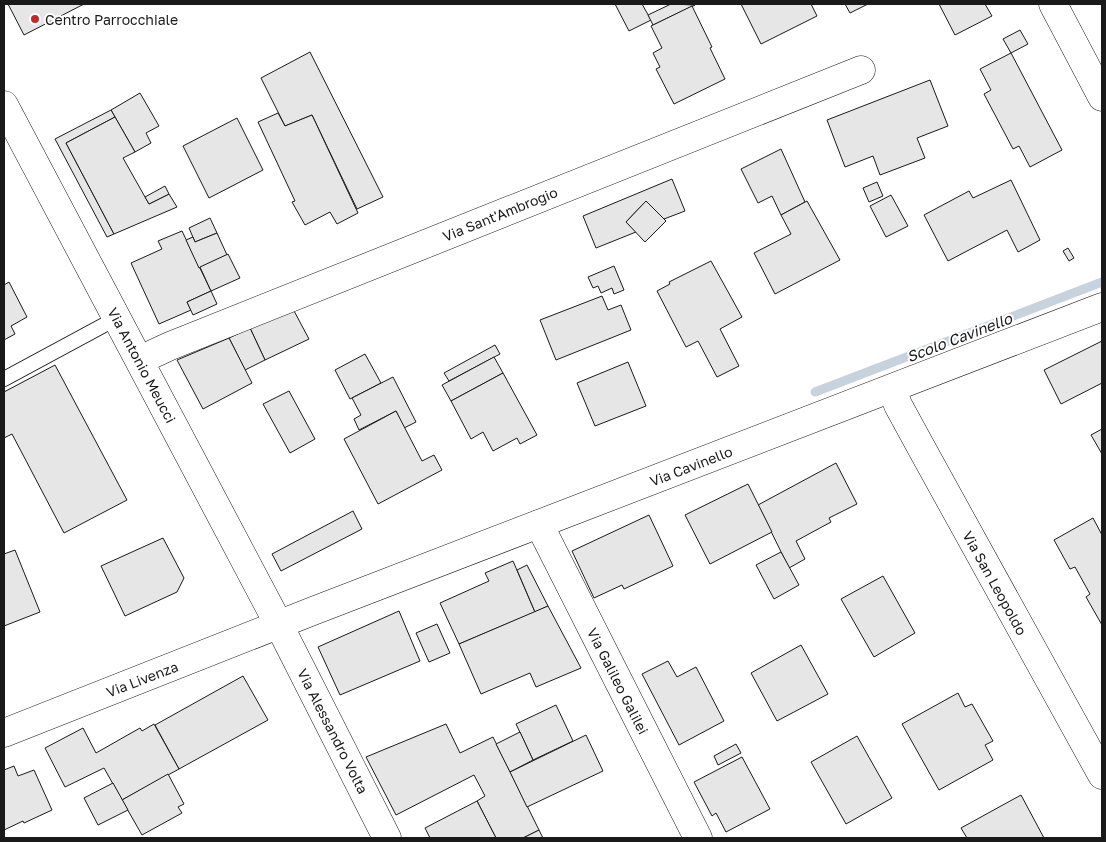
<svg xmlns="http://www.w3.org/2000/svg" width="1106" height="842" viewBox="0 0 1106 842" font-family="'Golos Text',sans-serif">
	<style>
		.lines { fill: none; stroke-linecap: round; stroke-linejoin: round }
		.stream { stroke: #c6d2dc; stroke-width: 9 }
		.building { fill: #e6e6e6; stroke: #1a1a1a }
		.service-casing { stroke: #1a1a1a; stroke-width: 16 }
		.minor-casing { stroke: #1a1a1a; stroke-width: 29 }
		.tertiary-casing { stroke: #1a1a1a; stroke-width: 29 }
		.secondary-casing { stroke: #1a1a1a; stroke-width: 29 }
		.service { stroke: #fff; stroke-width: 14 }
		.minor { stroke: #fff; stroke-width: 28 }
		.tertiary { stroke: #fff; stroke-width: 28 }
		.secondary { stroke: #fff; stroke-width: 28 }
		.poi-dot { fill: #c62828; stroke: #fff; stroke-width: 2 }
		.labels { text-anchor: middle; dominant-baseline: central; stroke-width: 4; stroke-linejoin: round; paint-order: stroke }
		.poi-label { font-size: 14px; fill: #1a1a1a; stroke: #fff; text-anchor: start }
		.street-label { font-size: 14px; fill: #1a1a1a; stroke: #fff }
		.water-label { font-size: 15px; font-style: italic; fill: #1a1a1a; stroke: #fff }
	</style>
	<rect width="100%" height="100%" fill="#fff"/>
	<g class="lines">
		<polyline class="stream" points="815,392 1102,282"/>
	</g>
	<g class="building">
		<polygon points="8,4 84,4 24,35"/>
		<polygon points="615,4 642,4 651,20 629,31"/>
		<polygon points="671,4 695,5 653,25 648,15"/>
		<polygon points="741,4 811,4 817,16 761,44"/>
		<polygon points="845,4 868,4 850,13"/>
		<polygon points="939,4 985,4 992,16 955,35"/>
		<polygon points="692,6 712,47 710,48 725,79 674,104 656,69 660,67 653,53 662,48 651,26"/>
		<polygon points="1020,30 1028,44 1011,53 1003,39"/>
		<polygon points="310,52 383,197 357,209 312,115 285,126 261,78"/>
		<polygon points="1011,53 1062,150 1030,167 1019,146 1013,149 984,94 991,90 980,69"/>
		<polygon points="930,80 948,126 917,138 925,158 880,175 873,156 845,167 827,120"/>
		<polygon points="140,93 159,126 146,133 151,143 135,152 111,110"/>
		<polygon points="111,110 115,117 66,143 114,234 107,237 55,139"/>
		<polygon points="278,113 285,126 312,115 358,213 337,224 330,212 305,225 292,202 295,201 258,122"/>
		<polygon points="115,117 135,152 123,158 149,204 169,194 177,207 114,234 66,143"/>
		<polygon points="237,118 263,170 209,198 183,146"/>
		<polygon points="781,149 805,202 781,215 772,196 758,203 741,169"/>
		<polygon points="672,179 685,211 664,219 646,201 626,222 636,232 596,248 583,216"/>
		<polygon points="1011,180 1040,240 1018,252 1007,230 948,261 924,215 969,191 973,198"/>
		<polygon points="877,182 883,196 869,202 863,188"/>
		<polygon points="165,186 169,194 149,204 145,197"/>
		<polygon points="891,195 908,226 886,237 870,206"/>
		<polygon points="646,201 666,221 645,242 626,222"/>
		<polygon points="807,201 840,260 775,294 754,253 791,234 781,215"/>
		<polygon points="210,218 217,233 195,242 189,228"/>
		<polygon points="182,231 211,291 187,302 191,310 159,324 131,263 162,249 158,241"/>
		<polygon points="217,233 227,255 199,268 186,240 193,237 195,242"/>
		<polygon points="1068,248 1074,258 1069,261 1063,251"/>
		<polygon points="228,254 240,278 211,291 200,267"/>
		<polygon points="711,261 742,317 720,329 739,366 717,377 698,341 686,347 657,291 670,284 669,282"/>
		<polygon points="614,266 624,290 614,294 612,288 601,293 598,286 593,288 588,277"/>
		<polygon points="9,282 27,317 11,326 15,334 4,340 4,285"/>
		<polygon points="211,291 217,304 193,315 187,302"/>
		<polygon points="602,296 608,310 621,305 631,330 556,360 540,320"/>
		<polygon points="293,309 309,339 265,360 250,328"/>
		<polygon points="250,328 265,360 245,370 229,338"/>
		<polygon points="229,338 252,383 203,409 177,360"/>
		<polygon points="1102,341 1102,383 1061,404 1044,370"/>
		<polygon points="495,345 500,354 449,381 444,373"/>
		<polygon points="365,354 381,383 350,399 335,370"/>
		<polygon points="494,357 503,373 451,401 442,385"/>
		<polygon points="628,362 646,406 595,426 577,383"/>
		<polygon points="55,365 127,500 64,533 12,434 4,438 4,392"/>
		<polygon points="503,373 537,435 520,444 517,438 493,451 483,432 471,439 451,401"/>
		<polygon points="393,377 416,422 404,428 396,411 359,430 354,419 361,415 352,398"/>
		<polygon points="289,391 315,439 290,453 263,404"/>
		<polygon points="396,411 422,461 434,455 442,470 378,504 344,439"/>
		<polygon points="1102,429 1102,454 1091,435"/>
		<polygon points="836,463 857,504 829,518 831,522 796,541 805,559 789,568 758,505"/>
		<polygon points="748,484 772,532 710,564 685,515"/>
		<polygon points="353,511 362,529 281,571 272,554"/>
		<polygon points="649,515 673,566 624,589 622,585 594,598 572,551"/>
		<polygon points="1093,518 1102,535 1102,625 1086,597 1090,594 1075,567 1070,569 1054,540"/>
		<polygon points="163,538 184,578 177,592 125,616 101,566"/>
		<polygon points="15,550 40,612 4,626 4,554"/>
		<polygon points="781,552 799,585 774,599 756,565"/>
		<polygon points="513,561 535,612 459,644 440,603 489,581 485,573"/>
		<polygon points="527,565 548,606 535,612 517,570"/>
		<polygon points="883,576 915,633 874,657 841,599"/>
		<polygon points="548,606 581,668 536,687 530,673 481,694 459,644"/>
		<polygon points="399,611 420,661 340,695 318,647"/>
		<polygon points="437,624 450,653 429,662 416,633"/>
		<polygon points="801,645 828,694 777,721 751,673"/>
		<polygon points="668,661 677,677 696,667 724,721 679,745 642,674"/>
		<polygon points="243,676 268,720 179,769 155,725"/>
		<polygon points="958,693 965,707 972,704 993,741 985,745 993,760 939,790 902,724"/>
		<polygon points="556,705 573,741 533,760 516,724"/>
		<polygon points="154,724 179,769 122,800 104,768 65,787 45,748 83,728 96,753 140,728 142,731"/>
		<polygon points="446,724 460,753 493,737 539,830 523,838 496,838 477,801 485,796 474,775 396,815 366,757"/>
		<polygon points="520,732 533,760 510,772 496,744"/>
		<polygon points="586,735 603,771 527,807 510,772"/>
		<polygon points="857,736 892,798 846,824 811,762"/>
		<polygon points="736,744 741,753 718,765 714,756"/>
		<polygon points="742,757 770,809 726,832 716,813 712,816 694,782"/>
		<polygon points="14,766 18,776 34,770 52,810 24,823 23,821 4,830 4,770"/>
		<polygon points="168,774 184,804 178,807 182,813 142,835 122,800"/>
		<polygon points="113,783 128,810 98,825 84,798"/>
		<polygon points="1021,795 1044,838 967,838 961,828"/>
		<polygon points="477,801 496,838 430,838 425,828"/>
		<polygon points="539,830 543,838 523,838"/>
	</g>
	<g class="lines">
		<defs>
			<polyline id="service" points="4,379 117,318"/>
			<g id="minor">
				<polyline points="1053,4 1102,97"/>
				<polyline points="140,360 170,346 861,70"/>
				<polyline points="892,389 898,405 922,449 1102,775"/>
				<polyline points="539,524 698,838"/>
			</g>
			<polyline id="tertiary" points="4,733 313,611 1102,307"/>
			<polyline id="secondary" points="4,105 279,625 387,838"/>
		</defs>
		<use href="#service" class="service-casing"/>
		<use href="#minor" class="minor-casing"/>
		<use href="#tertiary" class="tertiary-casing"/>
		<use href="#secondary" class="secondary-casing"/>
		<use href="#service" class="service"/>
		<use href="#minor" class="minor"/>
		<use href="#tertiary" class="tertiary"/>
		<use href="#secondary" class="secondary"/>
	</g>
	<circle class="poi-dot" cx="35" cy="19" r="5"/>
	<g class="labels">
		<g class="poi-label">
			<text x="45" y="19">Centro Parrocchiale</text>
		</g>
		<g class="street-label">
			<text transform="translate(500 214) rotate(-22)">Via Sant'Ambrogio</text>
			<text transform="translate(142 365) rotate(62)">Via Antonio Meucci</text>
			<text transform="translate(691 466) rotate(-21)">Via Cavinello</text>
			<text transform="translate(995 583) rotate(61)">Via San Leopoldo</text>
			<text transform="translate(142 679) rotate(-21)">Via Livenza</text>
			<text transform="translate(618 681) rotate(63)">Via Galileo Galilei</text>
			<text transform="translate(333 731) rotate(63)">Via Alessandro Volta</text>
		</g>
		<g class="water-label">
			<text transform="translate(959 337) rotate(-21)">Scolo Cavinello</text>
		</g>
	</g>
	<rect width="1106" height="842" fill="none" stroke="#1a1a1a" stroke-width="10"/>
</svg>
